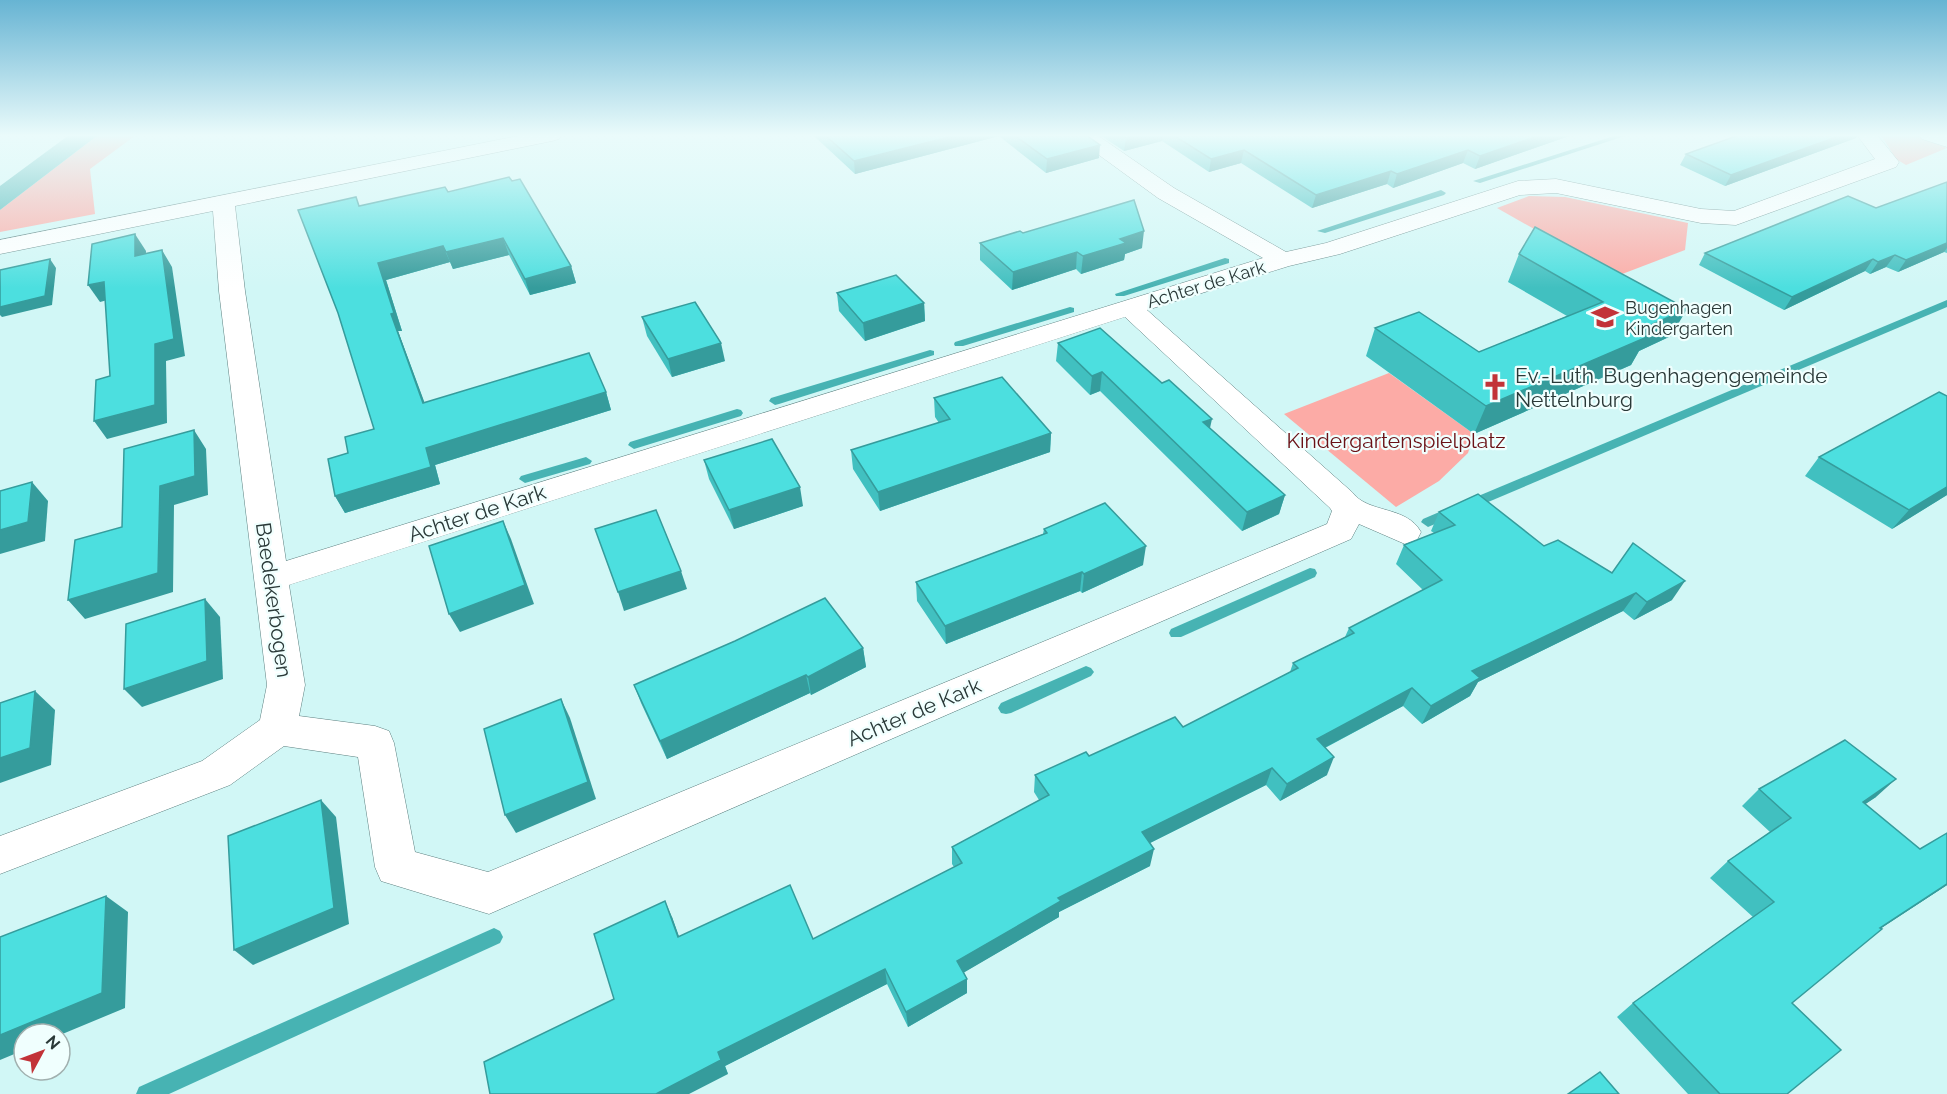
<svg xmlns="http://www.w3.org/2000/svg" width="1947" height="1094" viewBox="0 0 1947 1094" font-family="Raleway,sans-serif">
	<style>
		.green { fill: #fcaba6 }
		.water { fill: #47b3b3 }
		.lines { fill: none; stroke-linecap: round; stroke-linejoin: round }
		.stream { fill: #47b3b3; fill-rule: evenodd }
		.minor-casing { stroke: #5d8080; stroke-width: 1 }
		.minor { fill: #fff; fill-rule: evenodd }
		.wall { fill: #41c0c0 }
		.shaded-wall { fill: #359c9c }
		.building { fill: #4cdfdf; stroke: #359c9c; stroke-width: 1.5 }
		.labels { text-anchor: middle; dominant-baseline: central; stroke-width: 4.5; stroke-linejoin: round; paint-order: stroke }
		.far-street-label { font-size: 18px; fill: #2a3938; stroke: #f0fffe }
		.far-poi-label { font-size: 18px; fill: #2a3938; stroke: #f0fffe; text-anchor: start }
		.poi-label { font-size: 21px; fill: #2a3938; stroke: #f0fffe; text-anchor: start }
		.park-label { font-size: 21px; fill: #6a1116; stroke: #f0fffe }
		.street-label { font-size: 21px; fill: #2a3938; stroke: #f0fffe }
	</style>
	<rect width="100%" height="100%" fill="#d1f7f6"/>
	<g class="green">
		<polygon points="98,135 136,135 90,169 95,214 0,232 0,210"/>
		<polygon points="1881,135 1914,135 1947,148 1906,165 1896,159"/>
		<polygon points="1529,196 1565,197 1688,223 1685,250 1617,276 1497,208"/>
		<polygon points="1389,373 1474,434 1468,453 1439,481 1396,507 1284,414"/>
	</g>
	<polygon class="water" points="69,135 98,135 0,210 0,186"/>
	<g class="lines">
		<g class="stream">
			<polygon points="1617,135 1628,135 1480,183 1473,181"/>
			<polygon points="1441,190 1446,193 1444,195 1325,233 1317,231"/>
			<polygon points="1225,258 1229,259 1229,263 1124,296 1116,296 1115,294"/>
			<polygon points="1947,300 1947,307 1474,508 1469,509 1463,505 1464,502"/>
			<polygon points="1070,307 1074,308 1074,312 963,346 955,346 954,344 955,342"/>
			<polygon points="930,350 934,351 934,355 779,404 775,405 769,401 771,398"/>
			<polygon points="737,409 741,410 743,413 741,416 634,449 628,445 630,442"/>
			<polygon points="586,457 592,461 590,464 525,483 519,479 521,476"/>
			<polygon points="1451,507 1458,512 1456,515 1428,527 1421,522 1423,519"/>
			<polygon points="1310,568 1315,569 1317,573 1315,577 1181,637 1171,637 1169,633 1171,629"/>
			<polygon points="1086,666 1091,668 1094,672 1091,676 1011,713 1006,714 1001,713 998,708 1001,703"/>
			<polygon points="494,928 500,931 503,937 500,943 169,1094 136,1094 139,1087"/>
		</g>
		<defs>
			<g id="minor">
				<path d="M523 135H562L559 139 552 141 235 206 245 291 286 561 1263 258 1158 198 1077 139 1074 135H1097L1174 188 1286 252 1326 243 1518 181 1556 179 1701 209 1734 211 1875 159 1857 135H1877L1899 162 1896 167 1736 225 1701 223 1556 193 1520 195 1340 254 1289 266 1147 310 1352 492C1368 514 1406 505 1421 532L1417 540 1405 544 1359 524 1351 539 489 914 381 881 375 867 358 757 284 746 230 785 0 874V836L202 761 260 720 267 685 219 291 213 211 0 254V240ZM1125 317 1330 508 1332 511 1327 524 488 872 415 852 394 743 389 731 375 726 299 716 305 685 289 585Z"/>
				<polygon points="1919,135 1947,135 1947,147 1922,139"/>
			</g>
		</defs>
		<use href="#minor" class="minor-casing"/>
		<use href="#minor" class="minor"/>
	</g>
	<g class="wall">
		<polygon points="813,135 1086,135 1099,158 1046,173 999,136 855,174"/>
		<polygon points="1100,135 1572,135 1475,169 1463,163 1393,188 1387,184 1312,208 1241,163 1209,172 1162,141 1124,151"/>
		<polygon points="1856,138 1725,186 1680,165 1686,154"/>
		<polygon points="1947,182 1947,253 1944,252 1898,272 1886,267 1870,274 1865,271 1784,310 1699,265 1705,253 1876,208"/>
		<polygon points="448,192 571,266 576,283 530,295 509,255 453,269 450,262 386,280 402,331 398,331 424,402 606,392 611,410 435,465 440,484 345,513 335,496 348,453 374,429 338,313 360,206"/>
		<polygon points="1023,233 1142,248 1125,254 1124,260 1081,274 1076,269 1012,290 980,260 980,243"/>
		<polygon points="1519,254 1671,336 1639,351 1631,365 1474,434 1366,356 1375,328 1479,352 1567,316 1508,282"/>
		<polygon points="837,293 924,303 925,321 865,341 839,311"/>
		<polygon points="642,317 725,361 672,377 647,336"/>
		<polygon points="1058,343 1210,429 1285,495 1279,514 1242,531 1100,391 1090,395 1056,361"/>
		<polygon points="1947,396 1947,495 1892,529 1805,476 1819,457"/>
		<polygon points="934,398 1051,433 1050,452 880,511 853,469 851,450 939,423 935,417"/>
		<polygon points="704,460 803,506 734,529 709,479"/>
		<polygon points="1439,512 1544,546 1612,573 1672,600 1634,620 1623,611 1478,682 1470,696 1422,724 1403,706 1325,748 1327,775 1280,801 1266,785 1150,843 1150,866 1059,912 1059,917 964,972 967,979 967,993 908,1027 887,984 725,1066 728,1074 614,999 672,917 679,937 813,939 954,867 952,864 952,847 1039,800 1034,792 1035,775 1089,756 1183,727 1290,672 1293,663 1345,637 1349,628 1423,590 1396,564 1404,545 1434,533 1431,531"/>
		<polygon points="1044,529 1143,565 1082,593 1080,591 946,644 917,601 916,582 1043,534"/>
		<polygon points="735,641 863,648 866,667 811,695 810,693 667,759 641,703 634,685"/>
		<polygon points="1759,789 1876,797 1865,804 1947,885 1881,928 1792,1003 1787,1094 1688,1094 1617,1017 1633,1003 1753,917 1710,878 1728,861 1770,832 1742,806"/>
	</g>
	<g class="shaded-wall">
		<polygon points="957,135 999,135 999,136 855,174 854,161"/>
		<polygon points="1139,135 1163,135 1162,141 1124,151 1126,138"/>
		<polygon points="1541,135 1572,135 1475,169 1480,156"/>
		<polygon points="1842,135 1859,135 1856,138 1725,186 1731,175"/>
		<polygon points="1100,145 1099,158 1046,173 1047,159"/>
		<polygon points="1244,150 1241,163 1209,172 1211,159"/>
		<polygon points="1468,150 1463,163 1393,188 1397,174"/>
		<polygon points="1391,171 1387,184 1312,208 1316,195"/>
		<polygon points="1144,231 1142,248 1125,254 1124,260 1081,274 1083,256 1120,239"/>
		<polygon points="135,234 146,251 145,273 135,256"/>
		<polygon points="503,238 509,255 453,269 446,252"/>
		<polygon points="1947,243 1947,248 1944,252 1898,272 1906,260"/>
		<polygon points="443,246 450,262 386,280 402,331 398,331 431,420 423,403 391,314 378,263"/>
		<polygon points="162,250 172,267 185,356 166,361 167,423 107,439 94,421 155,344"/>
		<polygon points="1077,252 1076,269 1012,290 1013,272"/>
		<polygon points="1895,255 1886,267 1870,274 1878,262"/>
		<polygon points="50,259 56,268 52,305 2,317 0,315 0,307"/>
		<polygon points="1873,259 1865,271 1784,310 1792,297"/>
		<polygon points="571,266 576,283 530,295 525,279"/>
		<polygon points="104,282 115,298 100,302 88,285"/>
		<polygon points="924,303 925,321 865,341 863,323"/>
		<polygon points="1687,309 1671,336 1639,351 1631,365 1474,434 1486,406 1637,331"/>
		<polygon points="721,343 725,361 672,377 668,359"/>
		<polygon points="1102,372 1100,391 1090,395 1092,376"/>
		<polygon points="606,392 611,410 435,465 440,484 345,513 335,496 426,448"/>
		<polygon points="1212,419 1208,437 1203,422"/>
		<polygon points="194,430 206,449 208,495 174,505 173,592 85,619 68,600 160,486"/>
		<polygon points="1051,433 1050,452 880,511 878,492"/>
		<polygon points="32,482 48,501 45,541 0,554 0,530"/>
		<polygon points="800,487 803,506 734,529 729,510"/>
		<polygon points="1947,487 1947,495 1892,529 1909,510"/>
		<polygon points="1285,495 1279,514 1242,531 1247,512"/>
		<polygon points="503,521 511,539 534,604 460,632 449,614"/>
		<polygon points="1146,546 1143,565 1082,593 1084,574"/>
		<polygon points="681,571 687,589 624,611 618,592"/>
		<polygon points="1082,572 1080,591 946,644 945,626"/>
		<polygon points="1685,581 1672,600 1634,620 1647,602"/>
		<polygon points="1636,593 1623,611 1478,682 1470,696 1422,724 1431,706 1472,671"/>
		<polygon points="205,599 220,617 223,679 142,707 124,689"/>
		<polygon points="863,648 866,667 811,695 808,677"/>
		<polygon points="806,675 810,693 667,759 660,741"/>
		<polygon points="1412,688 1403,706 1309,756 1317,739"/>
		<polygon points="35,691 55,710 51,765 0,783 0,758"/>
		<polygon points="561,699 570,718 596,799 516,833 505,815"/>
		<polygon points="1334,757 1327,775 1280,801 1287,784"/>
		<polygon points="1272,768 1266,785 1138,849 1142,832"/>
		<polygon points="1896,779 1876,797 1843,819 1863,802"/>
		<polygon points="321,800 336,817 349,924 253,965 234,950"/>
		<polygon points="1154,849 1150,866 1059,912 1059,917 958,976 957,961 1058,898"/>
		<polygon points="1947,884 1947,885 1858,943 1880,928"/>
		<polygon points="106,896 128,912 125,1008 60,1035 60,1034 24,1034 24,1050 0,1060 0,1035"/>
		<polygon points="665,901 672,917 685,953 678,937"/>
		<polygon points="885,969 887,984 725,1066 728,1074 689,1094 656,1094 718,1052"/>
		<polygon points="967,979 967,993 908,1027 906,1012"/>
	</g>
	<g class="building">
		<polygon points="825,135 957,135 854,161"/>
		<polygon points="1014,135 1086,135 1100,145 1047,159"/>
		<polygon points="1120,135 1139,135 1126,138"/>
		<polygon points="1173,135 1541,135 1480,156 1468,150 1397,174 1391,171 1316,195 1244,150 1211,159"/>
		<polygon points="1739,135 1842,135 1731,175 1686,154"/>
		<polygon points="509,177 512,181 520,179 571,266 525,279 503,238 446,252 443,246 378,263 394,313 391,314 423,403 589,353 606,392 426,448 431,467 335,496 328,459 348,453 345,437 374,429 338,313 298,210 356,197 359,206 445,187 448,192"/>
		<polygon points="1947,182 1947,243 1906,260 1895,255 1878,262 1873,259 1792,297 1705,253 1848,196 1876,208"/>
		<polygon points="1134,200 1144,231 1120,239 1126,243 1083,256 1077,252 1013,272 980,243 1020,231 1023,233"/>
		<polygon points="1535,227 1687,309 1637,331 1647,337 1486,406 1375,328 1419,312 1479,352 1603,302 1519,254"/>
		<polygon points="135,234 135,256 162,250 174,339 155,344 155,405 94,421 96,380 110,376 104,282 88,285 92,244"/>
		<polygon points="50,259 45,296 0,307 0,270"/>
		<polygon points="896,275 924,303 863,323 837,293"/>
		<polygon points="695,302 721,343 668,359 642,317"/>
		<polygon points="1100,328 1162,383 1169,380 1212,419 1203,422 1285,495 1247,512 1102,372 1092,376 1058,343"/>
		<polygon points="1002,377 1051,433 878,492 851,450 950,419 934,398"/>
		<polygon points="1939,392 1947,396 1947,487 1909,510 1819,457"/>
		<polygon points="194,430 195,476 160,486 158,573 68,600 75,540 122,527 124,449"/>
		<polygon points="772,439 800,487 729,510 704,460"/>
		<polygon points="32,482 28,522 0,530 0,491"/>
		<polygon points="1478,494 1544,546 1558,540 1612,573 1633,543 1685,581 1647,602 1636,593 1472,671 1480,678 1431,706 1412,688 1317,739 1334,757 1287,784 1272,768 1142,832 1154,849 1058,898 1061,901 957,961 967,979 906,1012 885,969 718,1052 721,1060 656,1094 490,1094 484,1062 614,999 594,934 665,901 678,937 790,885 813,939 962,863 952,847 1049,795 1035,775 1086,752 1089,756 1175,717 1183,727 1298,668 1293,663 1354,633 1349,628 1442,580 1404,545 1455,525 1439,512"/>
		<polygon points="1105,503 1146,546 1084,574 1082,572 945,626 916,582 1047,533 1044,529"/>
		<polygon points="656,510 681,571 618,592 595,529"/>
		<polygon points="503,521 525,585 449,614 429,546"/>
		<polygon points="825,598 863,648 808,677 806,675 660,741 634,685 735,641"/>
		<polygon points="205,599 207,661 124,689 126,624"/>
		<polygon points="35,691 30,748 0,758 0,703"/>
		<polygon points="561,699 588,782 505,815 484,729"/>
		<polygon points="1845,740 1896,779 1863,802 1920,849 1947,833 1947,884 1880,928 1882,929 1792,1003 1841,1050 1787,1094 1720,1094 1633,1003 1774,902 1728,861 1791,818 1759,789"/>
		<polygon points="321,800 334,908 234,950 228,836"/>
		<polygon points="106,896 102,993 0,1035 0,937"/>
		<polygon points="1600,1072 1619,1094 1568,1094"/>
	</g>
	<linearGradient id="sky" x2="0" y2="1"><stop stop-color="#67b4d3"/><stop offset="0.47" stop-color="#eafbfb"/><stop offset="1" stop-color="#eafbfb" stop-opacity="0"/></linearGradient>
	<rect width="1947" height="288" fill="url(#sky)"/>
	<defs>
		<symbol id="school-bare" viewBox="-9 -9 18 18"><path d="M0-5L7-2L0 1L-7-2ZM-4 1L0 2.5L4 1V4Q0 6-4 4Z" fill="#c23338" stroke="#f0fffe" stroke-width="2.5" paint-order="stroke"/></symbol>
		<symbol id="church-bare" viewBox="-9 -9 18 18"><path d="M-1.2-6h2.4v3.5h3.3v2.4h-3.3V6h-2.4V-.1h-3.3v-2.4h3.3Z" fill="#c23338" stroke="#f0fffe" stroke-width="2.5" paint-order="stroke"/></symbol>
	</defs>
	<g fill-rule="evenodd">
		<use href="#school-bare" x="1586" y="298" width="38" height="38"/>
		<use href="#church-bare" x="1476" y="368" width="38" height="38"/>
	</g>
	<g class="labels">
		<g class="far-street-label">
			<text transform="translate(1206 284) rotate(-17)">Achter de Kark</text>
		</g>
		<g class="far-poi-label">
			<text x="1625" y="307">Bugenhagen<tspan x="1625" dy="21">Kindergarten</tspan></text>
		</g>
		<g class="poi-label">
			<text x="1515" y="375">Ev.-Luth. Bugenhagengemeinde<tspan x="1515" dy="24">Nettelnburg</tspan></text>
		</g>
		<g class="park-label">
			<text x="1396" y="440">Kindergartenspielplatz</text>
		</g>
		<g class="street-label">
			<text transform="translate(477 513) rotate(-18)">Achter de Kark</text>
			<text transform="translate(274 600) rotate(82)">Baedekerbogen</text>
			<text transform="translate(914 712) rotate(-23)">Achter de Kark</text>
		</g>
	</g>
	<g transform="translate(42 1052) rotate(49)"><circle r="28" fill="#f0fffe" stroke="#a1b0af" stroke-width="1.5"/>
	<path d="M0-4.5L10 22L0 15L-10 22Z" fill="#c23338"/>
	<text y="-9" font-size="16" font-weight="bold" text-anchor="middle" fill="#2a3938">N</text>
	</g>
</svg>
